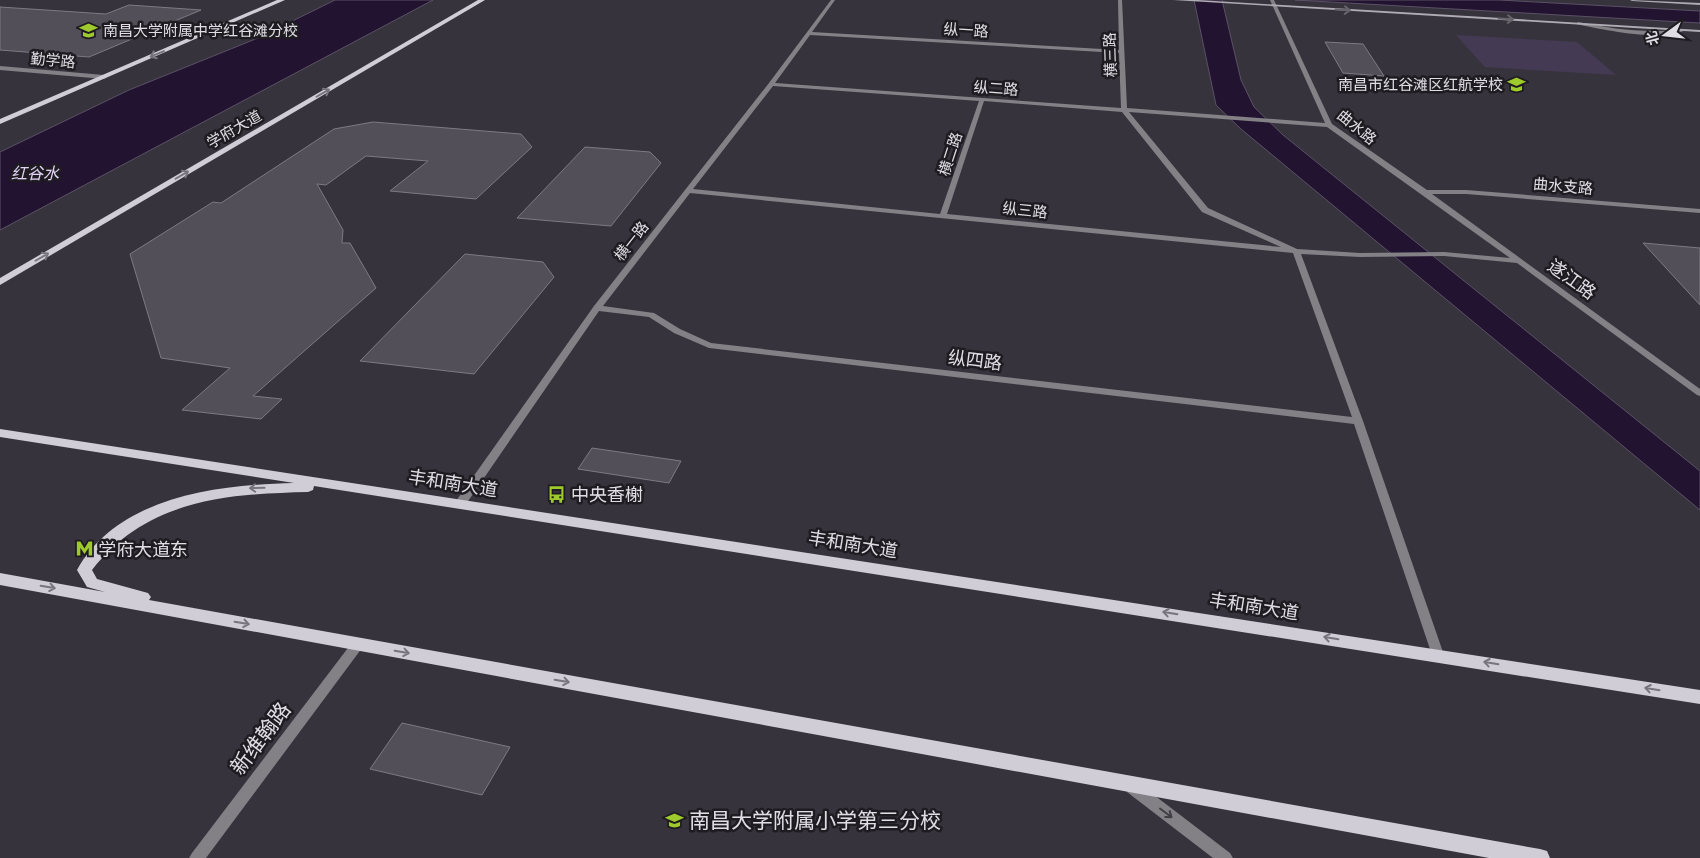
<svg xmlns="http://www.w3.org/2000/svg" width="1700" height="858" viewBox="0 0 1700 858" font-family="'Asap Condensed','Noto Sans SC',sans-serif">
	<style>
		.green { fill: #453a54 }
		.water { fill: #221430; stroke: #5b5166 }
		.building { fill: #534f59; stroke: #7e7a85 }
		.lines { fill: none; stroke-linecap: round; stroke-linejoin: round }
		.lane { fill: #838186; fill-rule: evenodd }
		.street { fill: #838186; fill-rule: evenodd }
		.secondary { fill: #afacb4; fill-rule: evenodd }
		.primary { fill: #d1cdd7; fill-rule: evenodd }
		.oneway { stroke: #66646a }
		.oneway2 { stroke: #78747c }
		.oneway3 { stroke: #413f44 }
		.labels { text-anchor: middle; dominant-baseline: central; stroke-width: 5; stroke-linejoin: round; paint-order: stroke }
		.far-poi-label { font-size: 15px; fill: #e0dee4; stroke: #1e1c20; text-anchor: start }
		.far-street-label { font-size: 15px; fill: #e0dee4; stroke: #1e1c20 }
		.far-water-label { font-size: 16px; font-style: italic; fill: #e2d3f7; stroke: #1e1c20 }
		.street-label { font-size: 18px; fill: #e0dee4; stroke: #1e1c20 }
		.poi-label { font-size: 18px; fill: #e0dee4; stroke: #1e1c20; text-anchor: start }
		.near-street-label { font-size: 21px; fill: #e0dee4; stroke: #1e1c20 }
		.near-poi-label { font-size: 21px; fill: #e0dee4; stroke: #1e1c20; text-anchor: start }
	</style>
	<rect width="100%" height="100%" fill="#37333d"/>
	<polygon class="green" points="1456,35 1577,42 1616,75 1485,67"/>
	<g class="water">
		<polygon points="335,0 433,0 0,230 0,152 129,90 258,38"/>
		<polygon points="1194,0 1222,0 1241,80 1254,107 1283,135 1700,471 1700,510 1241,129 1216,105"/>
		<polygon points="1295,0 1499,0 1700,11 1700,23"/>
	</g>
	<g class="building">
		<polygon points="129,5 201,10 89,57 0,50 0,7 106,14"/>
		<polygon points="1325,42 1363,44 1384,76 1343,73"/>
		<polygon points="373,122 521,134 532,147 476,199 390,191 428,161 366,156 326,185 317,184 343,230 342,243 350,243 376,288 253,396 282,399 261,419 182,410 230,368 161,358 130,254 213,202 221,203 334,129"/>
		<polygon points="585,147 650,152 661,163 611,226 517,218"/>
		<polygon points="1643,243 1700,248 1700,305"/>
		<polygon points="465,254 543,262 554,277 474,374 360,361"/>
		<polygon points="592,448 681,461 669,483 578,469"/>
		<polygon points="402,723 510,747 482,795 370,769"/>
	</g>
	<g class="lines">
		<g class="lane">
			<path d="M1578 22C1613 29 1648 34 1684 29L1686 30C1661 42 1604 30 1576 24Z"/>
			<polygon points="1132,780 1137,782 1230,853 1233,858 1213,858 1127,792 1125,787 1127,782"/>
		</g>
		<g class="street">
			<path d="M831 0H835L812 32 1119 50 1118 0H1122L1127 108 1325 123 1270 0H1274L1332 124 1427 190H1466L1700 209V213L1466 194H1432L1700 389V396L1697 395 1517 263 1444 256 1360 257 1301 254 1363 421 1444 655 1443 659 1438 660 1433 659 1432 655 1354 424 709 348 674 333 649 317 599 311 464 507H456L455 504 456 501 594 306 769 83ZM810 35 1119 53 1121 108 775 83ZM773 86 979 101 940 214 693 189ZM984 101 1122 112 1202 212 1281 247 947 214ZM1129 112 1327 127 1510 258 1444 252 1360 253 1297 249 1208 208ZM690 193 1293 253 1352 417 711 343 680 329 654 313 603 306Z"/>
			<polygon points="0,66 104,75 107,77 104,79 0,70"/>
			<polygon points="358,639 362,640 364,644 362,648 206,858 189,858 192,853 354,640"/>
		</g>
		<g class="secondary">
			<polygon points="1173,0 1198,0 1700,30 1700,32"/>
			<polygon points="1630,0 1700,3 1700,5 1632,1"/>
		</g>
		<g class="primary">
			<polygon points="277,0 285,0 0,124 0,119"/>
			<polygon points="478,0 485,0 0,285 0,278"/>
			<path d="M0 429 1700 690V704L314 486 313 490 308 492C224 494 147 500 92 570L97 579 148 593 151 597 149 600 1540 849 1547 851 1550 858H1489L0 585V573L105 592 87 587 77 570C118 496 218 485 294 483L0 437Z"/>
		</g>
	</g>
	<defs><path id="oneway-shaft" d="M-6 0H5M1.5-3L5.5 0L1.5 3" fill="none" stroke-width="1.6" stroke-linecap="round" stroke-linejoin="round" transform="scale(1.25)"/></defs>
	<g class="oneway">
		<use href="#oneway-shaft" transform="translate(1343 10) rotate(3)"/>
		<use href="#oneway-shaft" transform="translate(1506 19) rotate(3)"/>
	</g>
	<g class="oneway2">
		<use href="#oneway-shaft" transform="translate(157 54) rotate(157)"/>
		<use href="#oneway-shaft" transform="translate(323 93) rotate(-30)"/>
		<use href="#oneway-shaft" transform="translate(182 175) rotate(-30)"/>
		<use href="#oneway-shaft" transform="translate(42 257) rotate(-30)"/>
		<use href="#oneway-shaft" transform="translate(257 488) rotate(179)"/>
		<use href="#oneway-shaft" transform="translate(48 587) rotate(10)"/>
		<use href="#oneway-shaft" transform="translate(1170 613) rotate(-171)"/>
		<use href="#oneway-shaft" transform="translate(242 623) rotate(10)"/>
		<use href="#oneway-shaft" transform="translate(1331 638) rotate(-171)"/>
		<use href="#oneway-shaft" transform="translate(402 652) rotate(10)"/>
		<use href="#oneway-shaft" transform="translate(1491 663) rotate(-171)"/>
		<use href="#oneway-shaft" transform="translate(562 681) rotate(10)"/>
		<use href="#oneway-shaft" transform="translate(1652 689) rotate(-171)"/>
	</g>
	<use class="oneway3" href="#oneway-shaft" transform="translate(1166 813) rotate(37)"/>
	<defs>
		<symbol id="school-bare" viewBox="-9 -9 18 18"><path d="M0-5L7-2L0 1L-7-2ZM-4 1L0 2.5L4 1V4Q0 6-4 4Z" fill="#9fca2d" stroke="#1e1c20" stroke-width="2.5" paint-order="stroke"/></symbol>
		<symbol id="bus-bare" viewBox="-9 -9 18 18"><path d="M-5-6H5V4H4V6H2V4H-2V6H-4V4H-5ZM-3.5-4V0h7V-4ZM-3.5 1.2v1.5H-2V1.2ZM2 1.2v1.5H3.5V1.2Z" fill="#9fca2d" stroke="#1e1c20" stroke-width="2.5" paint-order="stroke"/></symbol>
		<symbol id="metro-bare" viewBox="-9 -9 18 18"><path d="M-5.5 5V-5H-3L0 0L3-5H5.5V5H3V-.5L0 4L-3-.5V5Z" fill="#9fca2d" stroke="#1e1c20" stroke-width="2.5" paint-order="stroke"/></symbol>
	</defs>
	<g fill-rule="evenodd">
		<use href="#school-bare" x="76" y="18" width="25" height="25"/>
		<use href="#school-bare" x="1504" y="72" width="25" height="25"/>
		<use href="#bus-bare" x="544" y="482" width="25" height="25"/>
		<use href="#metro-bare" x="72" y="536" width="25" height="25"/>
		<use href="#school-bare" x="662" y="808" width="25" height="25"/>
	</g>
	<g class="labels">
		<g class="far-poi-label">
			<text x="103" y="30">南昌大学附属中学红谷滩分校</text>
			<text x="1503" y="84" text-anchor="end">南昌市红谷滩区红航学校</text>
		</g>
		<g class="far-street-label">
			<text transform="translate(966 30) rotate(3)">纵一路</text>
			<text transform="translate(1110 55) rotate(-92)">横三路</text>
			<text transform="translate(53 60) rotate(5)">勤学路</text>
			<text transform="translate(996 88) rotate(4)">纵二路</text>
			<text transform="translate(1357 127) rotate(39)">曲水路</text>
			<text transform="translate(234 129) rotate(-30)">学府大道</text>
			<text transform="translate(950 154) rotate(-72)">横二路</text>
			<text transform="translate(1563 186) rotate(5)">曲水支路</text>
			<text transform="translate(1025 210) rotate(6)">纵三路</text>
			<text transform="translate(631 241) rotate(-52)">横一路</text>
		</g>
		<g class="far-water-label">
			<text x="35" y="173">红谷水</text>
		</g>
		<g class="street-label">
			<text transform="translate(1572 279) rotate(36)">遂江路</text>
			<text transform="translate(975 360) rotate(7)">纵四路</text>
			<text transform="translate(453 483) rotate(9)">丰和南大道</text>
			<text transform="translate(853 544) rotate(9)">丰和南大道</text>
			<text transform="translate(1254 606) rotate(9)">丰和南大道</text>
		</g>
		<g class="poi-label">
			<text x="571" y="494">中央香榭</text>
			<text x="98" y="549">学府大道东</text>
		</g>
		<g class="near-street-label">
			<text transform="translate(260 738) rotate(-53)">新维翰路</text>
		</g>
		<g class="near-poi-label">
			<text x="689" y="820">南昌大学附属小学第三分校</text>
		</g>
	</g>
	<g transform="translate(1665 35) rotate(255)" stroke="#1e1c20" stroke-width="4" paint-order="stroke">
	<path d="M0-4L9 19L0 12L-9 19Z" fill="#e0dee4"/>
	<text y="-8" font-size="14" font-weight="bold" text-anchor="middle" fill="#e0dee4">北</text>
	</g>
</svg>
